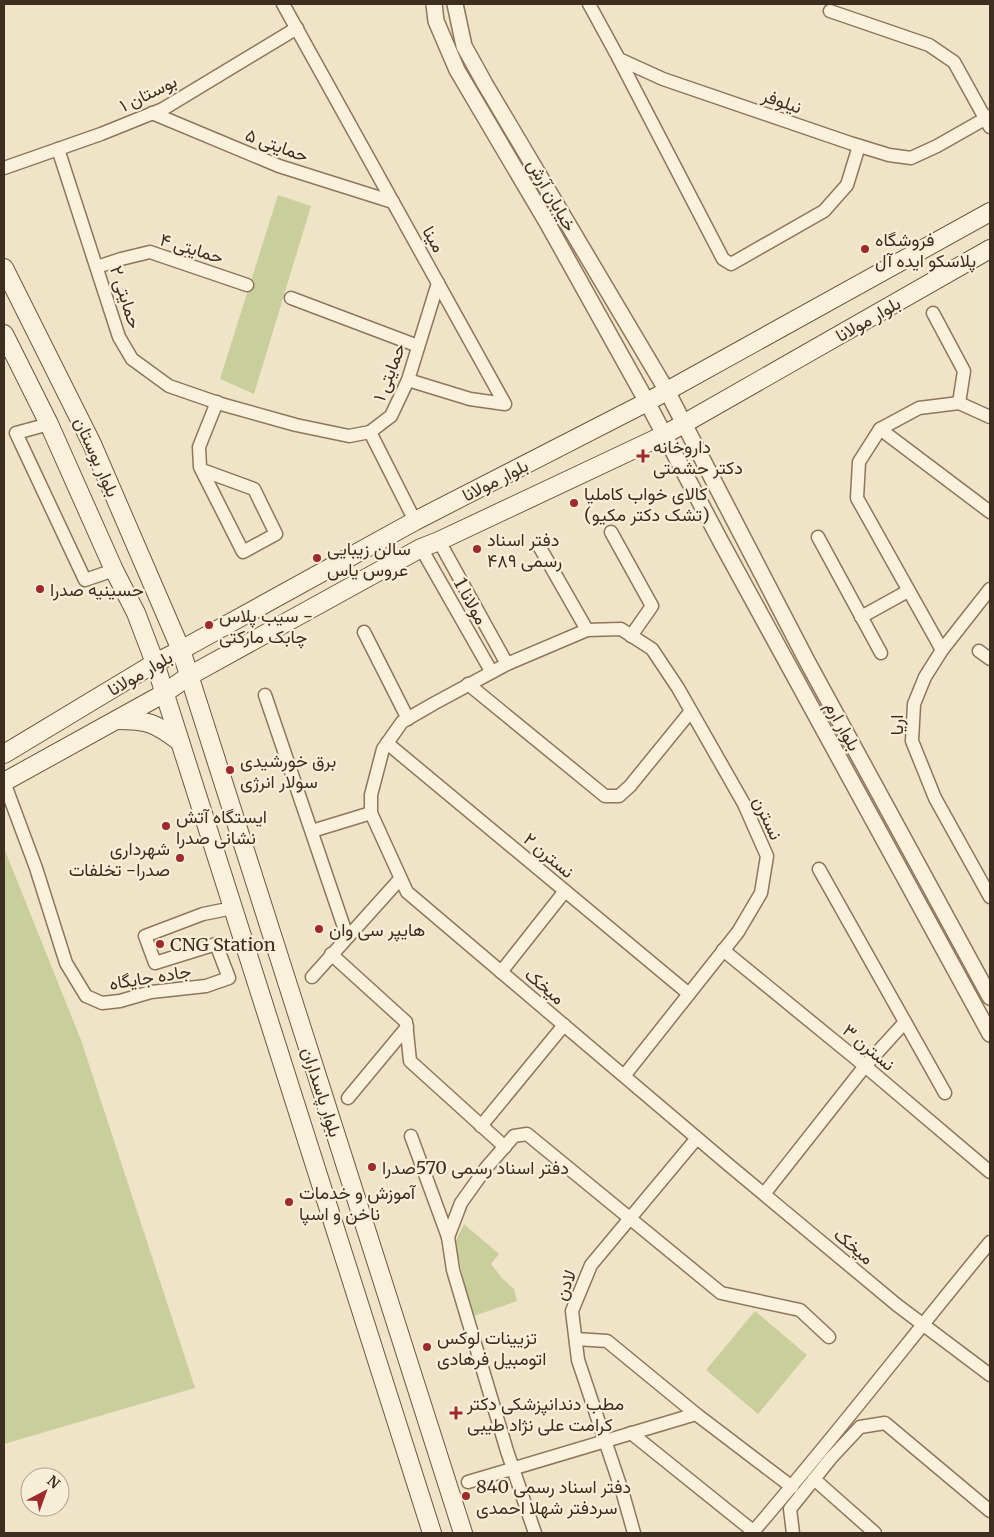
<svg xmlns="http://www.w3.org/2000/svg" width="994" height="1537" viewBox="0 0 994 1537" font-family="Merriweather,Vazirmatn,serif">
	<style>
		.green { fill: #c9cf9b }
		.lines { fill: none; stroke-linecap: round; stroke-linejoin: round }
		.minor-casing { stroke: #8d765c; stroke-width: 15 }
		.tertiary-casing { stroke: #8d765c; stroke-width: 18 }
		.secondary-casing { stroke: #6f573f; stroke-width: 20 }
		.minor { stroke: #faf1dc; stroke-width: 12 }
		.tertiary { stroke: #faf1dc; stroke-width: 15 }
		.secondary { stroke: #faf1dc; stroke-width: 18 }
		.poi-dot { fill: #9e2a2b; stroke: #f7eed8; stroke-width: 2 }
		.labels { text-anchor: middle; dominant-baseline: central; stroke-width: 4.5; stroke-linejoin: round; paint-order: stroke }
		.street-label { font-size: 18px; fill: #3d2e20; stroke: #f7eed8 }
		.poi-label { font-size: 18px; fill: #3d2e20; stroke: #f7eed8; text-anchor: start }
	</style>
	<rect width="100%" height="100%" fill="#f0e4c8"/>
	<g class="green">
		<polygon points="278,195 311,206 254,394 220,379"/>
		<polygon points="4,848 81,1040 195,1388 4,1444"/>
		<polygon points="464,1224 499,1254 491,1264 503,1279 514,1289 517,1301 474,1316 466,1291 455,1242"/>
		<polygon points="755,1311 807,1355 758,1414 706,1370"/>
	</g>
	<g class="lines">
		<defs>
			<g id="minor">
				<polyline points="283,4 505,404 470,399 408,380"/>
				<polyline points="589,4 619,59 663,79 850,143 889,155 911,158 937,146 990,116"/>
				<polyline points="830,11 929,45 954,62 990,127"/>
				<polyline points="619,59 723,259 731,264 824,211 847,185 859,146"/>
				<polyline points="152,113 279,166 393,202"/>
				<polyline points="58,149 119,337 132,359 169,386 221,404 296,425 349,436 370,432 391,416 408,380 438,283"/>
				<polyline points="4,168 101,134 163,109 297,28"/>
				<polyline points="97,267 121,259 150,252 247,285"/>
				<polyline points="291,298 418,346"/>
				<polyline points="933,313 964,371 959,403"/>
				<polyline points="49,424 16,433 85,580 114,570"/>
				<polyline points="880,429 990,512"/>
				<polyline points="370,432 415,521"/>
				<polyline points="202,470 254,489 276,534 243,552 200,467 199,447 217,402"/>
				<polyline points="611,532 652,606 631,636"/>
				<polyline points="818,537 881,653"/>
				<polyline points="439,541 507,664"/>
				<polyline points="539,546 587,630"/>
				<polyline points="421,548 491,671"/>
				<polyline points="990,589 942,650 925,677 914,704 912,741 935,798 990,897"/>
				<polyline points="861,617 908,591"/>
				<polyline points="364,632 408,719"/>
				<polyline points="942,650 857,498 859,462 880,429 919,408 959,403 990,417"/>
				<polyline points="979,651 990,659"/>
				<polyline points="468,684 605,796 619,796 630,786 691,711"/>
				<polyline points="265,695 347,936"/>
				<polyline points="387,743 689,994"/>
				<polyline points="4,782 36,868 66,963 86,996 102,1003 120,1001 151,992 206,986 229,978 216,944 155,963 145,936 203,914 233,908"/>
				<polyline points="312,831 371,813"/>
				<polyline points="819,869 945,1093"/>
				<polyline points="723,950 865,1066 990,1172"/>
				<polyline points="331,954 406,1022 410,1061 505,1147"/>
				<polyline points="501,972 565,891"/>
				<polyline points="312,977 400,879"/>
				<polyline points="624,1076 738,932 761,893 767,856 744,804 678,688 652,649 621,629 587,630 507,664 433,704 402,722 383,749 371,795 371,813 407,892 730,1166 897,1305 990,1375"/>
				<polyline points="348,1098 407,1027"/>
				<polyline points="481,1126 564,1025"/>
				<polyline points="411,1136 448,1237"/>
				<polyline points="764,1194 865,1066 905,1022"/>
				<polyline points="576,1339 607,1341 696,1414 792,1487"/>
				<polyline points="631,1433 753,1531"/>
				<polyline points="814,1479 875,1533"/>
				<polyline points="468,1482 696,1414"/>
				<polyline points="535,1533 507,1451 453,1270 448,1237 461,1203 486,1168 514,1136 527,1134 721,1293 800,1310 829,1337"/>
				<polyline points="634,1533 623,1494 578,1360 572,1311 591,1265 697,1138"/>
				<path d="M752 1533C834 1438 910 1339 990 1242"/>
				<polyline points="793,1533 790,1509 831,1458 860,1427 885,1423 990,1511"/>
			</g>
			<g id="tertiary">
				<polyline points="434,4 436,21 457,70 549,226 647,402 721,542 990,1034"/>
				<polyline points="455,4 464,46 485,84 667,391 807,661 990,997"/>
			</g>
			<g id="secondary">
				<polyline points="4,268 92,444 181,650 463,1533"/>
				<polyline points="4,334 49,424 114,570 136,613 155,663 432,1533"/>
				<path d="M117 720C148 720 155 723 179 741"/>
				<polyline points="4,754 155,663 181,650 415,521 647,402 990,212"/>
				<polyline points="4,782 163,694 189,676 421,548 439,541 664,435 990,249"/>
			</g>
		</defs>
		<use href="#minor" class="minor-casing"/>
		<use href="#tertiary" class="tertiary-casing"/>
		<use href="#secondary" class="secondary-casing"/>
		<use href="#minor" class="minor"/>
		<use href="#tertiary" class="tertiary"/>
		<use href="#secondary" class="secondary"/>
	</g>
	<g class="poi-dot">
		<circle cx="865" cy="249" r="5"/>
		<path d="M640.5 448.5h5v5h5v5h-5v5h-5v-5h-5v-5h5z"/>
		<circle cx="574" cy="503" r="5"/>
		<circle cx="477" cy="549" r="5"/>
		<circle cx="317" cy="558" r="5"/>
		<circle cx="40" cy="589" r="5"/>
		<circle cx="209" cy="625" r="5"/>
		<circle cx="230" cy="770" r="5"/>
		<circle cx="166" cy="826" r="5"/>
		<circle cx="180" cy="858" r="5"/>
		<circle cx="319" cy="929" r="5"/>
		<circle cx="160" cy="944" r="5"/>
		<circle cx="372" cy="1167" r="5"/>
		<circle cx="289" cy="1202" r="5"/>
		<circle cx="427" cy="1347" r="5"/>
		<path d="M453.5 1405.5h5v5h5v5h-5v5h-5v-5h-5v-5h5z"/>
		<circle cx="466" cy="1496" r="5"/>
	</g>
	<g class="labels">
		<g class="street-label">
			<text transform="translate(148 93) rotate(-26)">بوستان ۱</text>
			<text transform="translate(782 101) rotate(19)">نیلوفر</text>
			<text transform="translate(277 145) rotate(20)">حمایتی ۵</text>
			<text transform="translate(552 195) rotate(60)">خیابان آرش</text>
			<text transform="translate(434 239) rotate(61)">مینا</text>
			<text transform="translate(192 248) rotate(17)">حمایتی ۴</text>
			<text transform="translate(126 297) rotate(72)">حمایتی ۲</text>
			<text transform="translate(868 319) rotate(-30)">بلوار مولانا</text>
			<text transform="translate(389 372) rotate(-69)">حمایتی ۱</text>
			<text transform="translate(97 457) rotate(66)">بلوار بوستان</text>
			<text transform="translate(495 480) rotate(-27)">بلوار مولانا</text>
			<text transform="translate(471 601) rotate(61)">مولانا 1</text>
			<text transform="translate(140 673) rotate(-30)">بلوار مولانا</text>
			<text transform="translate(896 725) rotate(-90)">اریا</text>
			<text transform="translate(843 726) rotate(61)">بلوار ارم</text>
			<text transform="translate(768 818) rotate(65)">نسترن</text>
			<text transform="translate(549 855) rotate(40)">نسترن ۲</text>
			<text transform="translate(150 977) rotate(-9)">جاده جایگاه</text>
			<text transform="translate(545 986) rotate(40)">میخک</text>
			<text transform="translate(869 1047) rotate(40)">نسترن ۳</text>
			<text transform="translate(322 1092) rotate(72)">بلوار پاسداران</text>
			<text transform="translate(854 1246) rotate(40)">میخک</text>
			<text transform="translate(565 1285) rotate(-69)">لادن</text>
		</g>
		<g class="poi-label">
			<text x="875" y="239">فروشگاه<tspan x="875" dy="21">پلاسکو ایده آل</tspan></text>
			<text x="653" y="446">داروخانه<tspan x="653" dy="21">دکتر حشمتی</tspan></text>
			<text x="584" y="493">کالای خواب کاملیا<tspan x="584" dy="21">(تشک دکتر مکیو)</tspan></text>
			<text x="487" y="539">دفتر اسناد<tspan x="487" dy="21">رسمی ۴۸۹</tspan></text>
			<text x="327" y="548">سالن زیبایی<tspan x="327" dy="21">عروس یاس</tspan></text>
			<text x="50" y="589">حسینیه صدرا</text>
			<text x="219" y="615">سیب پلاس -<tspan x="219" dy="21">چابک مارکتی</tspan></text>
			<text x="240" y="760">برق خورشیدی<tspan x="240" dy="21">سولار انرژی</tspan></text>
			<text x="176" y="816">ایستگاه آتش<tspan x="176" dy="21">نشانی صدرا</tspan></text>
			<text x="170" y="848" text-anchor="end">شهرداری<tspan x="170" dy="21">صدرا- تخلفات</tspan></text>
			<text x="329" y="929">هایپر سی وان</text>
			<text x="170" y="944">CNG Station</text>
			<text x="382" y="1167">دفتر اسناد رسمی 570صدرا</text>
			<text x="299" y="1192">آموزش و خدمات<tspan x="299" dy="21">ناخن و اسپا</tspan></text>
			<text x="437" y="1337">تزیینات لوکس<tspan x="437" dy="21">اتومبیل فرهادی</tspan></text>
			<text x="467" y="1403">مطب دندانپزشکی دکتر<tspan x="467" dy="21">کرامت علی نژاد طیبی</tspan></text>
			<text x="476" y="1486">دفتر اسناد رسمی 840<tspan x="476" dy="21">سردفتر شهلا احمدی</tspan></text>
		</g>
	</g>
	<rect width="994" height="1537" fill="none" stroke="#3d2e20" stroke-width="10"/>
	<g transform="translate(45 1492) rotate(41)"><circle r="24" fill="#f7eed8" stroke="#ada18e"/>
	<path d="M0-4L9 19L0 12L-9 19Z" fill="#9e2a2b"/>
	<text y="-8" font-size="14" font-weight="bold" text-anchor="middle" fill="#3d2e20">N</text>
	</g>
</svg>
